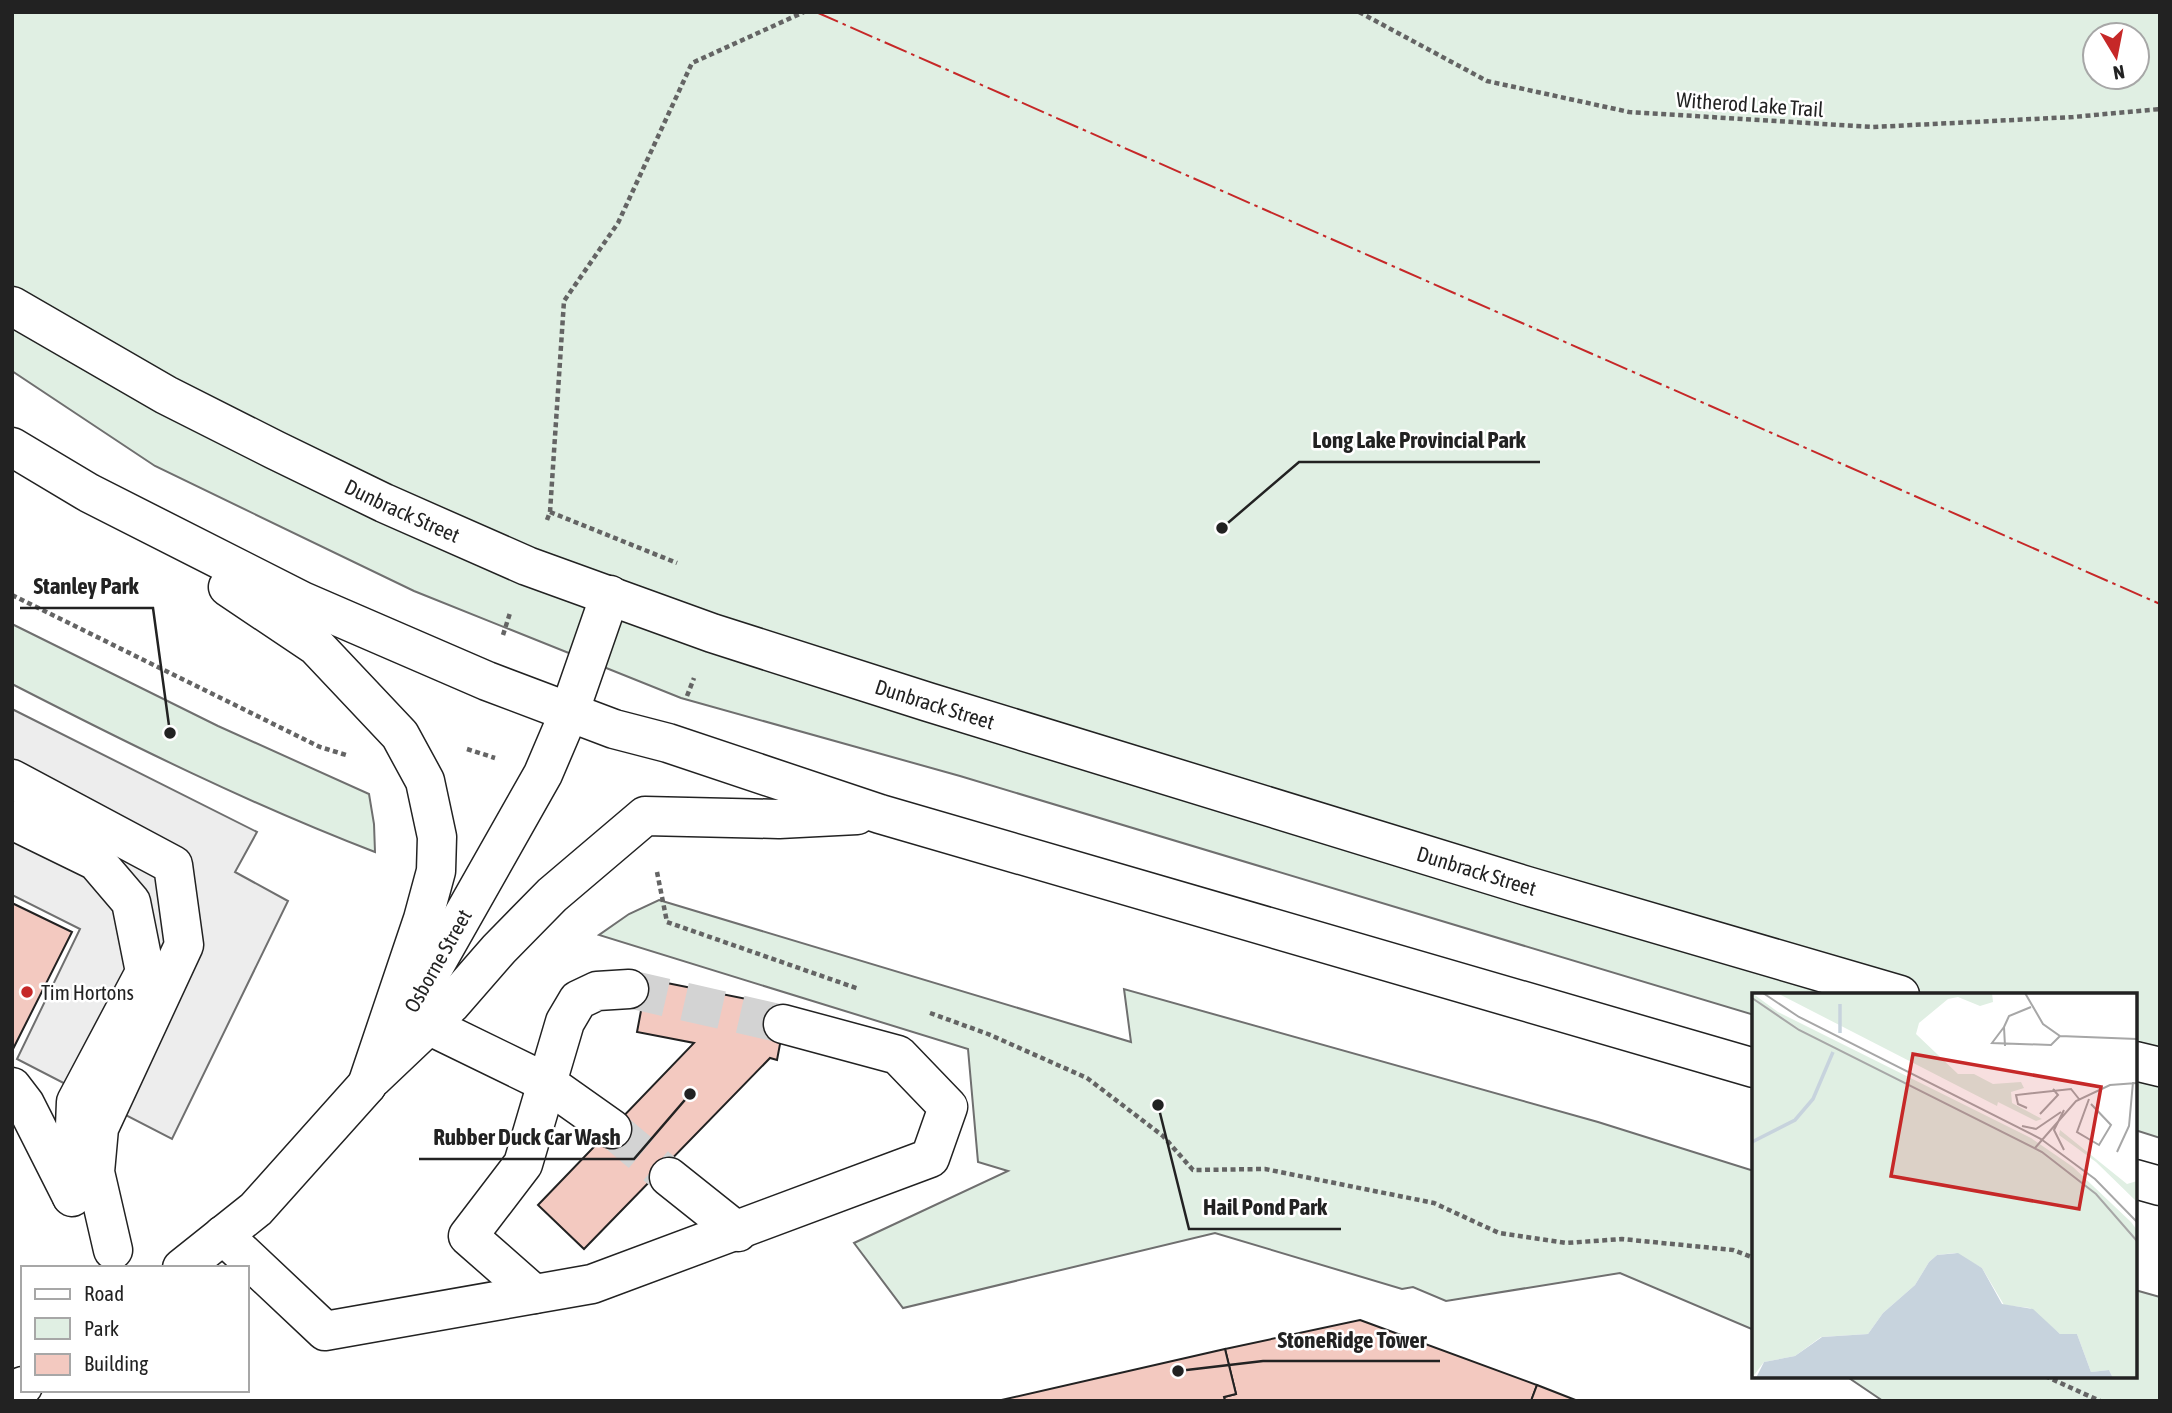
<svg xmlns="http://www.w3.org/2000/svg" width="2172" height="1413" viewBox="0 0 2172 1413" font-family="'Asap Condensed',sans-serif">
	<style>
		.green { fill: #e0efe3; stroke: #6f6f6f; stroke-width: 2; fill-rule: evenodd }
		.parking { fill: #ededed; stroke: #6f6f6f; stroke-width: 2 }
		.building { fill: #f3c9c0; stroke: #222; stroke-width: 2 }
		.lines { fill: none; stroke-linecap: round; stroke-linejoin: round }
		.minor-tunnel { stroke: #d3d3d3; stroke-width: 38; stroke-dasharray: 38 19; stroke-linecap: butt }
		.minor-casing { stroke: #222; stroke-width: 41 }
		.major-casing { stroke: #222; stroke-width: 41 }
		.path { stroke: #646464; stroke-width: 4.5; stroke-dasharray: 5 3.5; stroke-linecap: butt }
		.minor { stroke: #fff; stroke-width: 38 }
		.major { stroke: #fff; stroke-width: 38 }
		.power { stroke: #c62828; stroke-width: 2; stroke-dasharray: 24 5 3.5 5; stroke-linecap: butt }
		.poi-dot { fill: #c62828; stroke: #fff; stroke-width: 2.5 }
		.labels { text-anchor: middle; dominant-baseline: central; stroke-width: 5; stroke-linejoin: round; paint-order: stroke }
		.street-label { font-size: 21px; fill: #222; stroke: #fff }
		.poi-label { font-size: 21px; fill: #222; stroke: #fff; text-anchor: start }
		.inset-river { fill: none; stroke: #c7d3dd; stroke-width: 3.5 }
		.inset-road { fill: none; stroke: #a7a7a7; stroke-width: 2 }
		.view { fill: #c62828; fill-opacity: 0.15; stroke: #c62828; stroke-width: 3.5 }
		.inset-edge { fill: none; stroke: #222; stroke-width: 3.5 }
		.leader { fill: none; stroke: #222; stroke-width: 2.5 }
		.callout-dot { fill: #222; stroke: #fff; stroke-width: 2.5 }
		.callout-label { font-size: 23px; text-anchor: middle; font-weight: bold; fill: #222; stroke: #fff; stroke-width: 5; stroke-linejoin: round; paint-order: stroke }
	</style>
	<rect width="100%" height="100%" fill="#fff"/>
	<g class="green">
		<path d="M12 12H2160V1138L2135 1130V995H1754V1015L960 776 681 698 414 591 155 466 12 371ZM2095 35H2137V77H2095Z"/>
		<path d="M12 624 218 726 369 794 374 824 375 852C250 804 131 745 12 684Z"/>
		<polygon points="659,900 1131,1042 1124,989 1598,1122 1754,1171 1754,1330 1620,1273 1446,1301 1413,1287 1402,1289 1215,1233 903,1308 854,1243 1008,1171 978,1162 968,1049 599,935 629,914"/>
		<polygon points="2135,1290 2160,1297 2160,1401 1883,1401 1846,1376 2135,1376"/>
	</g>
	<polygon class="parking" points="12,709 257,832 235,872 288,901 172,1139 17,1059 80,929 12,895"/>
	<g class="building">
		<polygon points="12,903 72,932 12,1051"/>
		<polygon points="647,979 787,1007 777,1060 770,1058 584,1249 538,1205 694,1043 637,1032"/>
		<polygon points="1360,1320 1537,1385 1531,1401 1225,1401 1224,1397 1236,1394 1225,1349"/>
		<polygon points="1225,1349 1236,1394 1224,1397 1225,1401 997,1401"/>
		<polygon points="1537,1385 1578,1401 1531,1401"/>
	</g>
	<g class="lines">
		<g class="minor-tunnel">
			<polyline points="629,989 783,1024"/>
			<polyline points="612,1129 669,1177"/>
		</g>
		<defs>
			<g id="minor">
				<polyline points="12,779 173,865 184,945 99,1128 95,1172 113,1250"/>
				<polyline points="12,820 96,861 131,902 145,972 76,1102 72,1197"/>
				<polyline points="428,1025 547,1083 612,1129"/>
				<polyline points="12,1087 25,1104 71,1195"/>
				<polyline points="669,1177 738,1232"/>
				<polyline points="223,1235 325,1331 592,1284 930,1158 948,1107 898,1055 783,1024"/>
				<path id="s1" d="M182 1268 256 1209 367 1085 543 774 569 713 610 595"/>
				<polyline points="534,1294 468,1236 523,1164 565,1022 578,1000 597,991 629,989"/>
				<polyline points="12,1391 23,1386"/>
			</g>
			<g id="major">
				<path id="s2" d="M12 306 166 395 275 450 384 503 527 566 712 633 928 702 1527 886 1900 995"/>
				<polyline points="12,447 89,493 302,601 487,681 614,729 668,743 880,814 1754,1068"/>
				<polyline points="228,587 316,646 400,735 425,781 437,837 436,871 423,919 367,1085"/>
				<polyline points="2135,1061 2160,1067"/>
				<polyline points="373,1078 451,1004 499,949 552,895 645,816 779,819 857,815"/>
				<polyline points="2135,1179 2160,1186"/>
			</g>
		</defs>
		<use href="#minor" class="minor-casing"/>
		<use href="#major" class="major-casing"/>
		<g class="path">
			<polyline points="1359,12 1487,81 1629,112 1873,127 2073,117 2160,109"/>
			<polyline points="550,512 677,563"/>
			<polyline points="547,520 550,512 564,301 618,223 692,63 804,12"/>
			<polyline points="12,595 320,747 346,755"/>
			<polyline points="503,635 510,613"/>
			<polyline points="687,696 694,678"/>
			<polyline points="467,749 495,758"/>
			<polyline points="657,872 667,922 859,989"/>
			<polyline points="930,1013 988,1034 1087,1078 1163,1136 1193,1170 1265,1169 1434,1203 1499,1233 1566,1243 1622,1239 1733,1250 1754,1258"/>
			<polyline points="2045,1376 2100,1401"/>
		</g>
		<use href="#minor" class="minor"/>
		<use href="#major" class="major"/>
		<polyline class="power" points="816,12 2160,604"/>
	</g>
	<circle class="poi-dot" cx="27" cy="992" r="7"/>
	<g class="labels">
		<g class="street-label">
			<text transform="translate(1750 104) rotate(4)">Witherod Lake Trail</text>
			<text stroke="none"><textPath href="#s2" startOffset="441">Dunbrack Street</textPath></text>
			<text stroke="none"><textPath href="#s2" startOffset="1008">Dunbrack Street</textPath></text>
			<text stroke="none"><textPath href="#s2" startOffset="1575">Dunbrack Street</textPath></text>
			<text stroke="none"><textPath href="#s1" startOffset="404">Osborne Street</textPath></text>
		</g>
		<g class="poi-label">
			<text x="41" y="992">Tim Hortons</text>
		</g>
	</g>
	<g transform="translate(1752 993)">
		<rect width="385" height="385" fill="#fff"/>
		<path d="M0 0 26 19 279 145 321 174 379 229 385 237V385H361L357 377 339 379 325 341H308L278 315 252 312 230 275 203 260 185 262 177 269 163 292 131 320 116 341 69 344 43 363 12 369 0 385ZM25 0H240L241 9 228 13 206 4 196 6 167 30 164 41 206 81H222L241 91 269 89 272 95 259 99 260 110 290 126 284 128 246 109 245 113ZM308 137 375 191 385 188V209L344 169 307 142Z" fill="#e0efe3"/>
		<path d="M206 260 230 275 250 311 281 316 308 341H325L339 379 357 377 361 385H4L12 369 43 363 70 344 116 341 131 320 163 292 177 269 185 262Z" fill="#c7d3dd"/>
		<path class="inset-river" d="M88 11V40M0 149 43 127 61 106 81 59"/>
		<path class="inset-road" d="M11 0 47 24 289 146 343 186 385 229M273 0 291 31 308 43 385 46M0 5 47 37 290 159 344 201 385 248M252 34 240 50 299 52 308 43M253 53 252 34 257 23 279 14M337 106 325 139 347 152 359 132 339 111M275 115 266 111 264 102 319 96 327 106M288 121 306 102 301 96M270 133 284 136 309 119M283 155 324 108 358 92 385 90M312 157 302 137 312 117M365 159 377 133 381 89"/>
		<path class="view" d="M161 61 349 94 327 216 139 183Z"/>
		<rect width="385" height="385" class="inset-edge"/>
	</g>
	<path class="leader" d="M1222 528L1299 462H1540M170 733L153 608H20M690 1094L634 1159H419M1158 1105L1189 1229H1341M1178 1371L1263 1361H1440"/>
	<g class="callout-dot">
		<circle cx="1222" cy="528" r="7"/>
		<circle cx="170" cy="733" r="7"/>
		<circle cx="690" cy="1094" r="7"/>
		<circle cx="1158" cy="1105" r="7"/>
		<circle cx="1178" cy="1371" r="7"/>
	</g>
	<g class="callout-label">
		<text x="1419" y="448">Long Lake Provincial Park</text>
		<text x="86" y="594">Stanley Park</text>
		<text x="527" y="1145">Rubber Duck Car Wash</text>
		<text x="1265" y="1215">Hail Pond Park</text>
		<text x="1352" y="1348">StoneRidge Tower</text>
	</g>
	<rect width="2172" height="1413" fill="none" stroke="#222222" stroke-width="28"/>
	<rect x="21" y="1266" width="228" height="126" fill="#ffffff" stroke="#a7a7a7" stroke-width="2"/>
	<rect x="35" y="1289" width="35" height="10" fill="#ffffff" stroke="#a7a7a7" stroke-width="2"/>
	<text x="84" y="1301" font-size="21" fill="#222222">Road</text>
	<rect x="35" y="1318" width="35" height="21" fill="#e0efe3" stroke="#a7a7a7" stroke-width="2"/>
	<text x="84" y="1336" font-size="21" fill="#222222">Park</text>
	<rect x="35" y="1354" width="35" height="21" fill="#f3c9c0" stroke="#a7a7a7" stroke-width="2"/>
	<text x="84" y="1371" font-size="21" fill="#222222">Building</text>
	<g transform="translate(2116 56) rotate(170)"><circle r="33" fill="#ffffff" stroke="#a7a7a7" stroke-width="2"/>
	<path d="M0-5L12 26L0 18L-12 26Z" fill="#c62828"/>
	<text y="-10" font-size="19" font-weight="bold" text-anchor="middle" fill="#222222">N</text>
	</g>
</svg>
